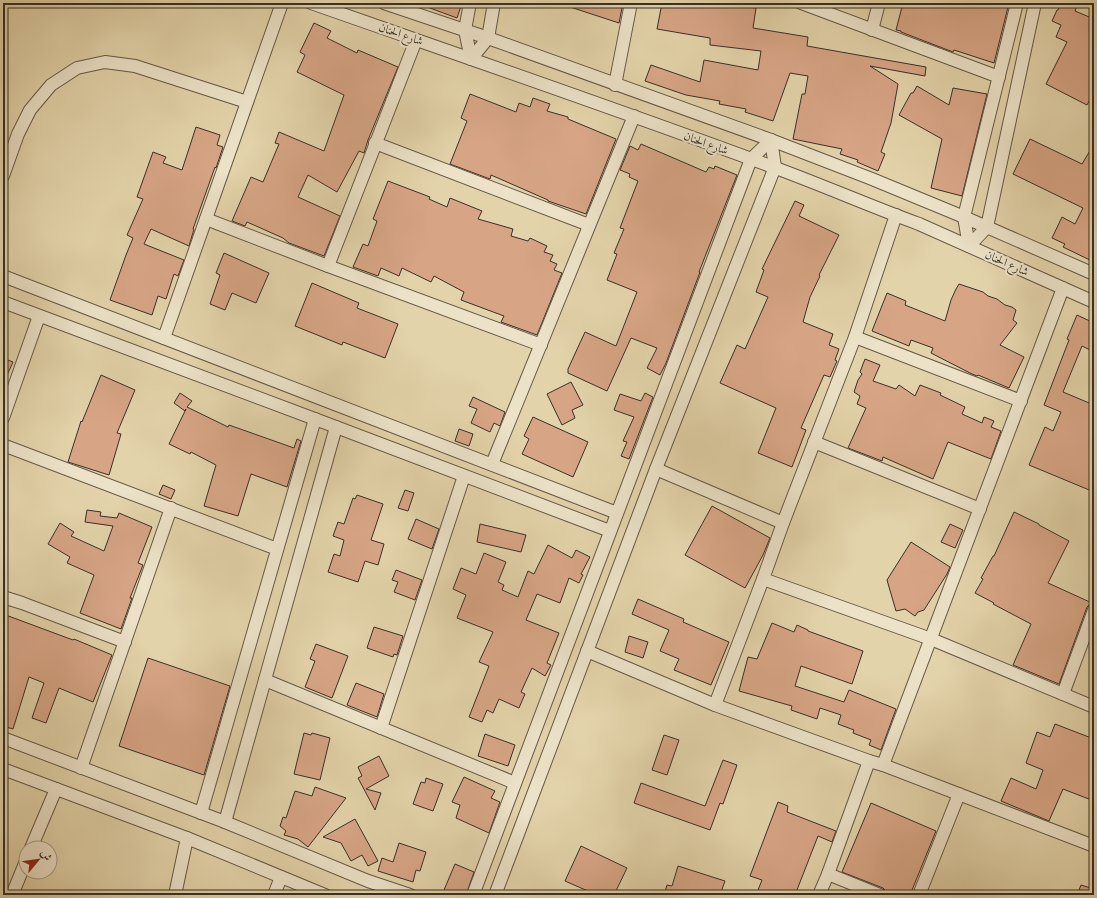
<svg xmlns="http://www.w3.org/2000/svg" width="1097" height="898" viewBox="0 0 1097 898" font-family="'IM FELL Great Primer',Amiri,serif">
	<style>
		.building { fill: #d7a586; stroke: #393026 }
		.lines { fill: none; stroke-linecap: round; stroke-linejoin: round }
		.minor-casing { stroke: #645947; stroke-width: 14 }
		.minor { stroke: #ede2c8; stroke-width: 12 }
		.labels { text-anchor: middle; dominant-baseline: central; stroke-width: 4; stroke-linejoin: round; paint-order: stroke }
		.street-label { font-size: 12px; fill: #393026; stroke: #ede2c8 }
	</style>
	<rect width="100%" height="100%" fill="#e3d3aa"/>
	<filter id="stains"><feTurbulence type="fractalNoise" baseFrequency=".005" numOctaves="4"/><feColorMatrix values="0 0 0 0 .2 0 0 0 0 .09 0 0 0 0 .02 0 0 0 .5 -.17"/></filter>
	<radialGradient id="worn" r=".72"><stop offset=".6" stop-color="#630" stop-opacity="0"/><stop offset="1" stop-color="#630" stop-opacity=".3"/></radialGradient>
	<g class="building">
		<polygon points="419,3 462,3 457,18 419,4"/>
		<polygon points="565,3 623,3 619,23 564,5"/>
		<polygon points="662,3 714,3 756,8 753,28 808,37 807,46 926,67 925,76 870,66 898,84 891,123 881,152 885,154 878,171 857,162 858,160 840,154 842,149 793,139 802,94 805,94 808,76 790,73 773,121 745,112 746,109 719,104 720,101 686,95 645,81 651,65 700,82 704,60 758,70 761,51 710,45 710,38 657,29"/>
		<polygon points="903,3 1009,3 994,63 954,50 953,52 901,32 901,31 896,30"/>
		<polygon points="1061,3 1070,3 1077,6 1075,11 1094,19 1094,92 1087,105 1046,84 1067,42 1056,37 1061,25 1052,21 1057,10 1058,10"/>
		<polygon points="314,23 331,31 327,38 357,53 358,50 398,67 368,140 364,153 359,151 337,192 308,175 298,197 340,216 324,256 289,243 283,238 247,222 245,226 232,221 251,177 263,182 279,144 275,143 279,132 324,151 344,95 297,72 305,55 300,52"/>
		<polygon points="917,86 949,105 953,88 987,94 962,196 931,188 942,139 899,115 911,93 913,93"/>
		<polygon points="470,94 516,112 519,103 530,107 533,98 550,104 547,111 568,117 568,119 616,139 586,214 548,201 548,200 491,175 490,179 450,164 467,121 461,118"/>
		<polygon points="196,127 220,135 217,145 223,147 216,168 215,167 193,229 194,229 189,246 151,229 144,244 184,260 178,276 174,274 166,299 158,296 152,315 110,300 126,255 133,238 127,235 143,199 137,197 153,152 166,157 163,163 182,170"/>
		<polygon points="1030,139 1082,164 1094,144 1094,262 1063,247 1065,244 1052,238 1062,217 1075,224 1083,208 1013,174"/>
		<polygon points="641,144 706,172 709,167 714,169 715,166 737,175 699,272 700,272 666,363 660,375 647,368 657,348 631,338 607,391 568,373 568,369 585,332 616,346 637,292 607,280 617,254 614,253 624,229 620,228 638,181 629,177 630,174 620,170 630,146 638,150"/>
		<polygon points="388,181 430,197 429,199 447,207 450,198 482,211 478,219 513,229 511,236 528,241 530,238 547,246 544,252 553,255 550,261 557,264 554,270 562,273 537,335 501,322 504,316 461,300 464,292 434,276 431,282 402,268 399,276 381,268 378,276 353,267 363,244 368,246 377,221 373,219"/>
		<polygon points="795,201 804,205 799,216 839,235 819,275 820,276 810,297 803,322 833,334 829,345 839,349 835,360 837,361 830,377 824,375 801,428 806,430 792,467 758,453 776,408 720,383 737,345 745,349 768,297 756,292 764,270 762,269"/>
		<polygon points="224,253 269,273 256,303 232,293 225,310 210,304 220,275 216,273"/>
		<polygon points="312,283 359,303 357,308 398,324 385,358 343,342 342,345 295,326"/>
		<polygon points="959,284 983,292 988,296 997,299 1005,305 1012,307 1016,310 1013,320 1017,323 1000,345 1024,357 1009,388 978,375 977,376 970,373 931,353 933,348 911,340 909,346 872,331 887,293 906,301 905,305 945,321 951,300 956,289"/>
		<polygon points="1077,315 1094,323 1094,352 1082,346 1063,392 1094,405 1094,492 1029,465 1045,427 1053,431 1061,412 1044,405 1069,340 1067,339"/>
		<polygon points="3,358 13,362 3,384"/>
		<polygon points="865,359 880,365 873,381 896,389 899,385 915,396 920,385 941,393 940,395 965,407 962,414 982,423 984,417 994,421 991,427 1001,431 991,459 948,442 933,479 883,457 882,461 848,448 866,408 857,404 860,396 854,392 858,380 862,374 860,372"/>
		<polygon points="101,375 135,390 117,433 121,434 109,475 68,462 81,421 82,422"/>
		<polygon points="571,382 583,405 572,410 575,418 562,425 547,394"/>
		<polygon points="180,393 192,401 187,407 228,427 229,425 294,448 297,439 301,441 287,487 251,474 238,516 204,506 216,465 191,452 190,454 169,444 186,409 185,411 174,403"/>
		<polygon points="645,393 653,397 629,459 621,456 627,442 623,441 634,417 614,410 620,394 641,401"/>
		<polygon points="473,397 505,412 500,426 494,423 490,432 471,423 477,409 469,406"/>
		<polygon points="533,417 588,442 573,477 522,454 529,439 524,436"/>
		<polygon points="459,429 473,434 469,446 455,441"/>
		<polygon points="163,485 175,490 171,499 159,494"/>
		<polygon points="405,490 414,493 408,511 398,508"/>
		<polygon points="357,495 383,504 371,540 384,544 378,565 365,561 358,582 328,572 334,554 340,556 344,540 333,536 338,522 344,524 353,498 355,499"/>
		<polygon points="712,506 770,538 763,555 745,588 685,555"/>
		<polygon points="87,510 101,512 100,516 117,518 119,513 152,527 138,563 143,565 130,598 132,598 121,629 80,613 94,575 67,563 70,557 48,544 60,523 74,532 71,536 104,551 113,526 85,522"/>
		<polygon points="1014,512 1039,524 1039,525 1069,541 1048,583 1092,603 1089,605 1087,607 1059,684 1013,665 1031,624 993,604 994,603 975,593 983,579 981,578 993,556 994,556"/>
		<polygon points="416,519 439,529 432,549 408,539"/>
		<polygon points="480,524 526,535 521,552 477,542"/>
		<polygon points="950,524 963,530 955,548 941,542"/>
		<polygon points="911,542 950,567 947,574 924,610 918,612 915,616 905,609 896,611 887,580"/>
		<polygon points="548,545 572,558 576,550 590,557 581,574 583,575 579,583 569,578 560,603 537,594 526,620 559,633 547,663 551,665 545,676 532,668 521,692 525,694 519,708 499,699 493,713 487,710 482,722 469,717 489,666 479,662 493,632 457,618 466,595 453,589 461,568 476,574 484,553 506,562 498,582 504,585 502,590 518,597 528,571 534,574"/>
		<polygon points="396,570 422,580 415,600 394,592 398,582 392,580"/>
		<polygon points="638,599 684,619 683,622 729,642 711,685 674,670 679,659 660,651 669,630 632,614"/>
		<polygon points="3,614 73,640 74,639 112,655 93,702 59,688 46,723 32,718 44,683 29,677 13,729 3,726"/>
		<polygon points="772,623 794,632 797,625 808,630 808,631 863,651 852,684 801,666 795,686 844,702 849,690 896,709 881,750 869,745 871,740 853,733 854,730 838,724 841,715 820,708 817,719 791,710 792,706 739,691 748,657 757,659"/>
		<polygon points="374,627 403,636 397,655 394,654 393,657 367,648"/>
		<polygon points="629,636 648,642 643,658 625,652"/>
		<polygon points="316,644 348,656 332,698 305,687 315,661 310,659"/>
		<polygon points="148,658 230,686 204,775 119,746"/>
		<polygon points="356,683 384,694 377,717 347,705"/>
		<polygon points="1055,724 1094,739 1094,801 1063,789 1049,821 1001,801 1011,778 1036,789 1043,770 1026,763 1037,732 1050,737"/>
		<polygon points="304,733 311,735 312,733 330,738 320,780 294,774"/>
		<polygon points="485,734 515,745 508,766 478,756"/>
		<polygon points="664,735 679,740 667,775 652,770"/>
		<polygon points="379,756 389,776 366,789 381,793 375,810 358,778 362,776 358,767"/>
		<polygon points="723,760 737,765 723,804 720,803 710,830 634,803 641,783 705,806"/>
		<polygon points="464,777 495,791 491,798 500,802 489,833 456,818 460,805 452,802"/>
		<polygon points="426,778 443,784 433,811 413,804 421,782 425,783"/>
		<polygon points="315,787 346,798 308,847 298,839 284,835 286,831 280,826 283,817 286,818 295,791 312,796"/>
		<polygon points="778,802 788,806 787,812 836,831 832,842 818,836 795,895 756,895 762,880 750,876"/>
		<polygon points="871,803 936,831 910,895 894,895 887,892 883,888 842,872"/>
		<polygon points="355,819 378,861 368,866 362,855 351,861 341,843 323,837"/>
		<polygon points="399,843 426,852 420,871 416,870 413,882 378,871 382,858 393,862"/>
		<polygon points="581,846 627,868 614,895 597,895 565,881"/>
		<polygon points="455,864 474,872 466,895 457,895 444,890"/>
		<polygon points="678,866 725,881 720,895 664,895 667,885 672,886"/>
		<polygon points="1081,885 1094,889 1094,895 1077,895"/>
	</g>
	<g class="lines">
		<defs>
			<g id="minor">
				<path d="M311 3C465 57 620 110 773 167 822 185 870 206 919 224L1094 302"/>
				<polyline points="384,3 488,38 771,140 872,179 964,217 1094,274"/>
				<polyline points="470,3 465,30 471,59"/>
				<polyline points="801,3 999,77"/>
				<polyline points="872,30 879,3"/>
				<polyline points="471,59 488,38 494,3"/>
				<polyline points="615,85 631,3"/>
				<polyline points="375,143 589,225"/>
				<polyline points="3,176 18,134 30,110 51,85 77,68 105,62 135,66 247,102"/>
				<polyline points="206,219 328,266 541,345"/>
				<polyline points="969,246 987,227 1035,3"/>
				<polyline points="969,246 964,217 1017,3"/>
				<polyline points="328,266 416,40"/>
				<polyline points="3,276 617,513"/>
				<polyline points="3,302 315,419 610,531"/>
				<polyline points="855,337 1021,401"/>
				<polyline points="164,338 282,3"/>
				<polyline points="3,418 39,316"/>
				<polyline points="814,442 980,509"/>
				<polyline points="3,445 277,549"/>
				<polyline points="492,464 634,116"/>
				<polyline points="656,469 783,523"/>
				<polyline points="763,579 931,639 1094,707"/>
				<polyline points="3,597 22,603 125,642"/>
				<polyline points="587,651 715,705 869,761 883,765 1094,846"/>
				<polyline points="265,680 515,783"/>
				<polyline points="1063,694 1094,610"/>
				<polyline points="715,705 763,579 783,523 855,337 896,215"/>
				<polyline points="381,728 464,476"/>
				<polyline points="3,738 225,822 368,881 410,895"/>
				<polyline points="883,765 1063,288"/>
				<polyline points="81,768 171,508"/>
				<polyline points="3,769 187,838 325,895"/>
				<polyline points="201,813 315,419"/>
				<polyline points="225,822 336,427"/>
				<polyline points="31,848 56,789"/>
				<polyline points="828,874 880,895"/>
				<polyline points="12,895 26,861"/>
				<polyline points="175,895 187,838"/>
				<polyline points="274,895 281,877"/>
				<polyline points="473,895 751,159 771,140"/>
				<polyline points="495,895 656,469 775,167 771,140"/>
				<polyline points="819,895 828,874 869,761"/>
				<polyline points="919,895 959,794"/>
			</g>
		</defs>
		<use href="#minor" class="minor-casing"/>
		<use href="#minor" class="minor"/>
	</g>
	<g class="labels">
		<g class="street-label">
			<text transform="translate(401 34) rotate(19)">شارع الحنان</text>
			<text transform="translate(706 143) rotate(20)">شارع الحنان</text>
			<text transform="translate(1007 263) rotate(24)">شارع الحنان</text>
		</g>
	</g>
	<rect width="1097" height="898" fill="none" stroke="#e3d3aa" stroke-width="16"/>
	<rect x="4" y="4" width="1089" height="890" fill="none" stroke="#393026" stroke-width="2"/>
	<rect x="8" y="8" width="1081" height="882" fill="none" stroke="#393026"/>
	<g transform="translate(38 860) rotate(61)"><circle r="19" fill="#ede2c8" stroke="#a59b87"/>
	<path d="M0-3L7 15L0 10L-7 15Z" fill="#8f2418"/>
	<text y="-6" font-size="11" font-weight="bold" text-anchor="middle" fill="#393026">ش</text>
	</g>
	<rect width="100%" height="100%" filter="url(#stains)"/>
	<rect width="100%" height="100%" fill="url(#worn)"/>
</svg>
